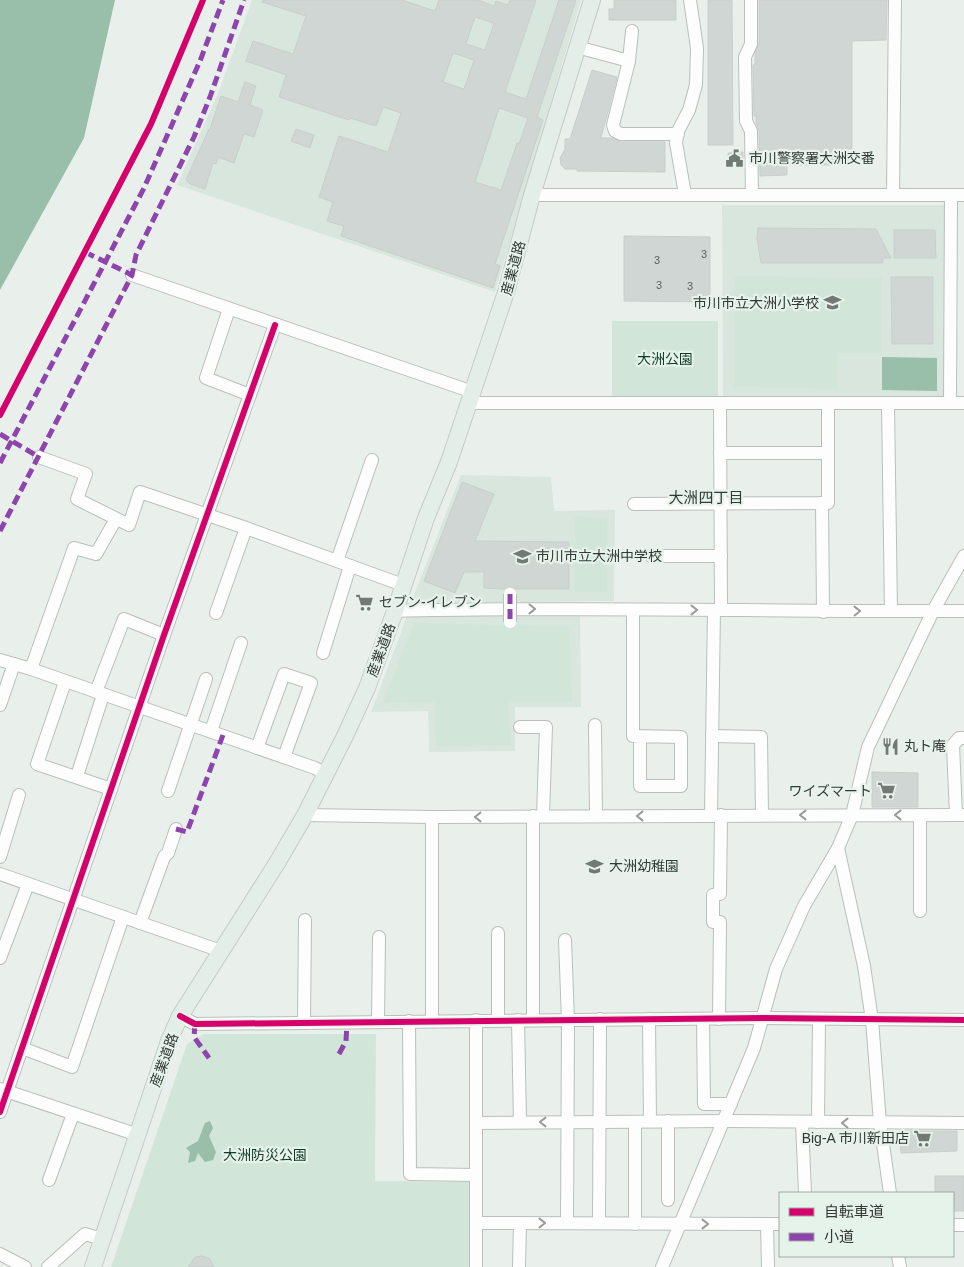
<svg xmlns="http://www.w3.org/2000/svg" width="964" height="1267" viewBox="0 0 964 1267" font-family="Arial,'Noto Sans JP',sans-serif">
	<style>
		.built { fill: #d8e6dd }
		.green { fill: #d1e6d9 }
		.water { fill: #99bea9 }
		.building { fill: #d0d6d3; stroke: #c9cecc; fill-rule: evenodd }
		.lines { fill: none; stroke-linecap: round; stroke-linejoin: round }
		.minor-casing { stroke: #babfbc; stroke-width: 14 }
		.major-casing { stroke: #c7cac8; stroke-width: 18 }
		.minor { stroke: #fcfdfc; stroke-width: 12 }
		.major { stroke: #e3eee9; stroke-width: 16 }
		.minor-bridge-casing { stroke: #babfbc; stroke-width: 14; stroke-linecap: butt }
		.minor-bridge { stroke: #fcfdfc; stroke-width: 12 }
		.quiet { stroke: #8e44ad; stroke-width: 5; stroke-dasharray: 10 5; stroke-linecap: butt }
		.cycleway-casing { stroke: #e6f3eb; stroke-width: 9 }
		.cycleway { stroke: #d6006c; stroke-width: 6 }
		.oneway { stroke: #989b98 }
		.labels { text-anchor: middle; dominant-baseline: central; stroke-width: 4.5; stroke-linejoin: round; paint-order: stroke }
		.number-label { font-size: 11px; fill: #5d625e }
		.poi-label { font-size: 14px; fill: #343935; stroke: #e6f3eb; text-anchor: start }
		.street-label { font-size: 14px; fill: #343935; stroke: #e6f3eb }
		.park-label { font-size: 14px; fill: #103a25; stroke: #e6f3eb }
		.neighbourhood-label { font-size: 15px; fill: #343935; stroke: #e6f3eb }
	</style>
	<rect width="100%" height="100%" fill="#e9f0ec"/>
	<g class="built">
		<polygon points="252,0 581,0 495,292 177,185 219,91"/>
		<polygon points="722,205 944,205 944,400 723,400"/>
		<polygon points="461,475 551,477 554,511 615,510 614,601 411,603"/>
		<polygon points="580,615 581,707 515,707 515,751 429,752 428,711 371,712 407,616"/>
	</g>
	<g class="green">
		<polygon points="735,276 882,278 881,353 838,353 837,389 734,387"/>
		<polygon points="612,321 718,321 718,399 612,397"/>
		<polygon points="575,516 607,518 607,592 574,592"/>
		<polygon points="414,623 569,627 572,702 508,701 511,745 436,746 434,702 383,703"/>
		<polygon points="204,1034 376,1034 375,1181 469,1182 469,1267 111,1267 187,1044"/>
	</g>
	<g class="water">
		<polygon points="0,0 115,0 84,138 0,290"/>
		<polygon points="882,357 937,358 937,391 882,390"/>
		<polygon points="210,1121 213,1128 209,1136 216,1152 213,1160 205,1162 198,1153 195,1161 188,1163 190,1152 186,1148 198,1141 205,1123"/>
	</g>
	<g class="building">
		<path d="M263 0H402L435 11 439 0H478L494 6 496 1 508 5 510 0H536L505 92 526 99 559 0H576L537 117 543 120 495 264 500 266 493 288 341 236 344 226 327 221 333 202 319 197 339 136 388 152 401 113 383 107 376 126 350 118 349 120 279 97 286 75 246 61 253 41 293 54 306 16 262 2ZM475 17 494 23 485 50 466 44ZM453 53 474 60 464 89 443 82ZM499 108 528 118 519 144 517 143 501 190 475 182Z"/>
		<polygon points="614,0 676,0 676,20 609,20 609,9 614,9"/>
		<polygon points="708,0 732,0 733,145 708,145"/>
		<polygon points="759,0 887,0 886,40 852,41 852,149 847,149 847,165 787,165 787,175 760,176 759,131 756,122 756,116 754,116 753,65 755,64 755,54 759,44"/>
		<polygon points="592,70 617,77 601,138 612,138 621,142 665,142 665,172 577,171 577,169 565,169 561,165 560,158 565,149 565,139 570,139"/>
		<polygon points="245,82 256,86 250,105 263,110 254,137 244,134 234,163 218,157 216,164 213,163 205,189 190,184 186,180 209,129 210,129 221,96 238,102"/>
		<polygon points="296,129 314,135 310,148 291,141"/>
		<polygon points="743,152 743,164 729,165 728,153"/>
		<polygon points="758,228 876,229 891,258 883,258 883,263 761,263 757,239"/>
		<polygon points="894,230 935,230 936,258 894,258"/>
		<polygon points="624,236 710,237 710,302 624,301"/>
		<polygon points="891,277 933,277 933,344 892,344"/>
		<polygon points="462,482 494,494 475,541 569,542 569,589 516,589 510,586 504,589 484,588 484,572 464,572 455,593 424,581"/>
		<polygon points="872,772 918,773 918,807 872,807"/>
		<polygon points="899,1131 957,1131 957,1151 901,1153"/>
		<polygon points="935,1176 964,1176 964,1211 953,1211 953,1193 935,1193"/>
		<polygon points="201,1256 209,1258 214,1267 188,1267 195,1257"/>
	</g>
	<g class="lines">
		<defs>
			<g id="minor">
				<polyline points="751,0 751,44 745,57 746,121 751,131 752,195"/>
				<polyline points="632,31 629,61 613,125 615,131 621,134 678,134"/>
				<polyline points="577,47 629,61"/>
				<polyline points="685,194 676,143 678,131 689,110 696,85 697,48 690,0"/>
				<polyline points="532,195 964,195"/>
				<polyline points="893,195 895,0"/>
				<polyline points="132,275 473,392"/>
				<polyline points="229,309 206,378 250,395"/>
				<polyline points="469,403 964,403"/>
				<polyline points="950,403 951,195"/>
				<polyline points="720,404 721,610"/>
				<polyline points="888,404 891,611"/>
				<polyline points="720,453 828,453"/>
				<polyline points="39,457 86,474 77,499 129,525 140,492 246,528 403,585"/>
				<polyline points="822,503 823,612"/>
				<polyline points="634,504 828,503 828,404"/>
				<polyline points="651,556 721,556"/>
				<polyline points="337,561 372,460"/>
				<polyline points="633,610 633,736 681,737 681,786 640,786 640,736"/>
				<path d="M395 611C585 606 774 612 964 611"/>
				<polyline points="216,613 246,528"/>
				<polyline points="323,653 350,566"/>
				<polyline points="0,660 31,669 315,768 326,774"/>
				<polyline points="31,669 74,548 96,554 116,519"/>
				<polyline points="65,682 37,764 111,789"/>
				<polyline points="96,692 124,619 164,635"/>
				<polyline points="0,705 14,664"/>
				<polyline points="595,725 596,816"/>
				<polyline points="520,727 546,727 543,816"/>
				<polyline points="211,731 241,643"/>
				<polyline points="712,736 761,737 762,815"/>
				<polyline points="257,748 284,674 311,683 284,757"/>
				<polyline points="77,776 103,695"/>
				<polyline points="168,791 206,679"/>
				<polyline points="305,815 432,817 964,815"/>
				<polyline points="711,815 714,610"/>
				<polyline points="956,815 953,745 959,738 964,738"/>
				<polyline points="533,816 533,1020"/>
				<polyline points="432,817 432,1021"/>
				<polyline points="838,848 864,966 872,1020 880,1123 890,1193"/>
				<polyline points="0,857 19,795"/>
				<polyline points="0,874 221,951"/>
				<polyline points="920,911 920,815"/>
				<polyline points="140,923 164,857 168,853 176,829"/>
				<polyline points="565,940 568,1020 567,1223"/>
				<polyline points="0,958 28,884"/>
				<polyline points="180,1016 195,1024 763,1018 964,1020"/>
				<polyline points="649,1019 650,1121"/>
				<polyline points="703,1019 704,1104 731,1104"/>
				<polyline points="719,1019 720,922 713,922 713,895 720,894 721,815"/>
				<polyline points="498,1020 498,933"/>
				<polyline points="518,1020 520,1122"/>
				<polyline points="378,1021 379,937"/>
				<polyline points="409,1021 410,1174 476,1175"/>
				<polyline points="304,1022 305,920"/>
				<polyline points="22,1048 72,1067 123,917"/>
				<polyline points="0,1089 138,1135"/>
				<polyline points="0,1112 164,635 275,325"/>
				<polyline points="668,1121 668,1200"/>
				<polyline points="635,1122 635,1224"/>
				<polyline points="802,1122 805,1193"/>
				<polyline points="818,1122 819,1019"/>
				<polyline points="476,1123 724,1121 964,1123"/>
				<polyline points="49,1180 73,1114"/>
				<polyline points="476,1223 780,1224"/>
				<polyline points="599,1223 600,1019"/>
				<polyline points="767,1224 768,1267"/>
				<polyline points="953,1225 964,1225"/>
				<polyline points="0,1254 25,1267"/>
				<polyline points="898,1256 900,1267"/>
				<polyline points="48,1267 85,1234 102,1239"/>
				<polyline points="476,1267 476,1020"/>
				<polyline points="519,1267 520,1223"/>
				<polyline points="662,1267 754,1048 776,969 804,906 838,848 852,815 868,747 933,611 964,556"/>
			</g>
			<polyline id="major" points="93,1267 169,1041 180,1016 277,863 305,815 345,736 367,688 395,611 426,518 449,462 507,289 532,195 592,0"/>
		</defs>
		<use href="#minor" class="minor-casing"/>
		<use href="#major" class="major-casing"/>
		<use href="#minor" class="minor"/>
		<use href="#major" class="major"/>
		<defs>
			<polyline id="minor-bridge" points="510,594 510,622"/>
		</defs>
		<use href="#minor-bridge" class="minor-bridge-casing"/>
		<use href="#minor-bridge" class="minor-bridge"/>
		<g class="quiet">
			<polyline points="85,252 132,275"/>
			<polyline points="0,434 39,457"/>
			<polyline points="0,463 144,188 200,61 223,0"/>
			<polyline points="0,531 132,275 136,255 194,137 210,97 244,0"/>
			<polyline points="510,594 510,622"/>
			<polyline points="176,829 187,832 223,735"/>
			<polyline points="195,1024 194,1037 209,1058"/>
			<polyline points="339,1054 346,1041 347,1022"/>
		</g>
		<defs>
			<g id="cycleway">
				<polyline points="0,415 151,124 203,0"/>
				<polyline points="180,1016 195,1024 763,1018 964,1020"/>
				<polyline points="0,1112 164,635 275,325"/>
			</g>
		</defs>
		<use href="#cycleway" class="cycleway-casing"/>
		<use href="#cycleway" class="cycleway"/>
	</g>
	<defs><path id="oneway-chevron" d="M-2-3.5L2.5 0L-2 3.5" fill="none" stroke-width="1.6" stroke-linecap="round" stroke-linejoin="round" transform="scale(1.25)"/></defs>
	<g class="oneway">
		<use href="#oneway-chevron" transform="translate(532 609) rotate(1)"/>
		<use href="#oneway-chevron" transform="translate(694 610)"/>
		<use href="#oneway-chevron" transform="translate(857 611) rotate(-1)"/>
		<use href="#oneway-chevron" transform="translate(803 815) rotate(180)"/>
		<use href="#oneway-chevron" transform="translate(898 815) rotate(-180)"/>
		<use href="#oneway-chevron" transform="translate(640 816) rotate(180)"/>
		<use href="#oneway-chevron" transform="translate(478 817) rotate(180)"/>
		<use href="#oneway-chevron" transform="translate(543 1122) rotate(180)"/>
		<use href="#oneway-chevron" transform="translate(845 1123) rotate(-179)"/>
		<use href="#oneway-chevron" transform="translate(542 1223)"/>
		<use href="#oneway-chevron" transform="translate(705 1224)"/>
	</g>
	<defs>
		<symbol id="civic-bare" viewBox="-9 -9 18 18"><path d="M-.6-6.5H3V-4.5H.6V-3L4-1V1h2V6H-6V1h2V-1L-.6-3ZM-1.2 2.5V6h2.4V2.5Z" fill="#737975" stroke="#e6f3eb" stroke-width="2.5" paint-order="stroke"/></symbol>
		<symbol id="school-bare" viewBox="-9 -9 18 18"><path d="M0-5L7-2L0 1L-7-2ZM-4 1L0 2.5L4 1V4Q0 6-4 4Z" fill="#737975" stroke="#e6f3eb" stroke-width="2.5" paint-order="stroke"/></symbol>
		<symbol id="supermarket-bare" viewBox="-9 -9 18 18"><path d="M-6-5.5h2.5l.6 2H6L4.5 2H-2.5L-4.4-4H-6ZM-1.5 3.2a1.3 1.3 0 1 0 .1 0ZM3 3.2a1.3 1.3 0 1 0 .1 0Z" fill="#737975" stroke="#e6f3eb" stroke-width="2.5" paint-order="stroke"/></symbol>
		<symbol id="restaurant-bare" viewBox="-9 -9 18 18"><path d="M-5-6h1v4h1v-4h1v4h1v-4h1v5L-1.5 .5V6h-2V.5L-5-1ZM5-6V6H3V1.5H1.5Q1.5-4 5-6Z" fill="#737975" stroke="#e6f3eb" stroke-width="2.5" paint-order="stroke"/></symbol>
	</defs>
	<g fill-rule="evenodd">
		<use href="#civic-bare" x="722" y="146" width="25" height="25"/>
		<use href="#school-bare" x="820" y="290" width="25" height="25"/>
		<use href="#school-bare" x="510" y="544" width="25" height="25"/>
		<use href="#supermarket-bare" x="352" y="590" width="25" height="25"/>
		<use href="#restaurant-bare" x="878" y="734" width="25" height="25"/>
		<use href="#supermarket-bare" x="874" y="778" width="25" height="25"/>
		<use href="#school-bare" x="582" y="854" width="25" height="25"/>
		<use href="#supermarket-bare" x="910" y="1126" width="25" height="25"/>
	</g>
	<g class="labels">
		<g class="number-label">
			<text x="704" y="254">3</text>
			<text x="657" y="260">3</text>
			<text x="659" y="285">3</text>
			<text x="690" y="286">3</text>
		</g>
		<g class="poi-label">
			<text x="749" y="158">市川警察署大洲交番</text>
			<text x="819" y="303" text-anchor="end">市川市立大洲小学校</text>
			<text x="536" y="556">市川市立大洲中学校</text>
			<text x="379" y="602">セブン-イレブン</text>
			<text x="904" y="746">丸ト庵</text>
			<text x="872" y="791" text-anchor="end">ワイズマート</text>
			<text x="609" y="866">大洲幼稚園</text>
			<text x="909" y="1138" text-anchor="end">Big-A 市川新田店</text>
		</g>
		<g class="street-label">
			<text transform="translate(513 268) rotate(-75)">産業道路</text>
			<text transform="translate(381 650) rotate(-70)">産業道路</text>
			<text transform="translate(164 1060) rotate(-70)">産業道路</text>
		</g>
		<g class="park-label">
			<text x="665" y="359">大洲公園</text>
			<text x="265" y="1155">大洲防災公園</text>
		</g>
		<g class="neighbourhood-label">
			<text x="706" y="497">大洲四丁目</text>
		</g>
	</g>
	<rect x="779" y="1192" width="175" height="65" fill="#e6f3eb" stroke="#9fa9a2"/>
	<rect x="789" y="1208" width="25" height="8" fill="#d6006c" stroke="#9fa9a2"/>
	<text x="824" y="1217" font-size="15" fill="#343935">自転車道</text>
	<rect x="789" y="1233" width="25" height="8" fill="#8e44ad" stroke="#9fa9a2"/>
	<text x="824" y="1242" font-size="15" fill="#343935">小道</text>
</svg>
